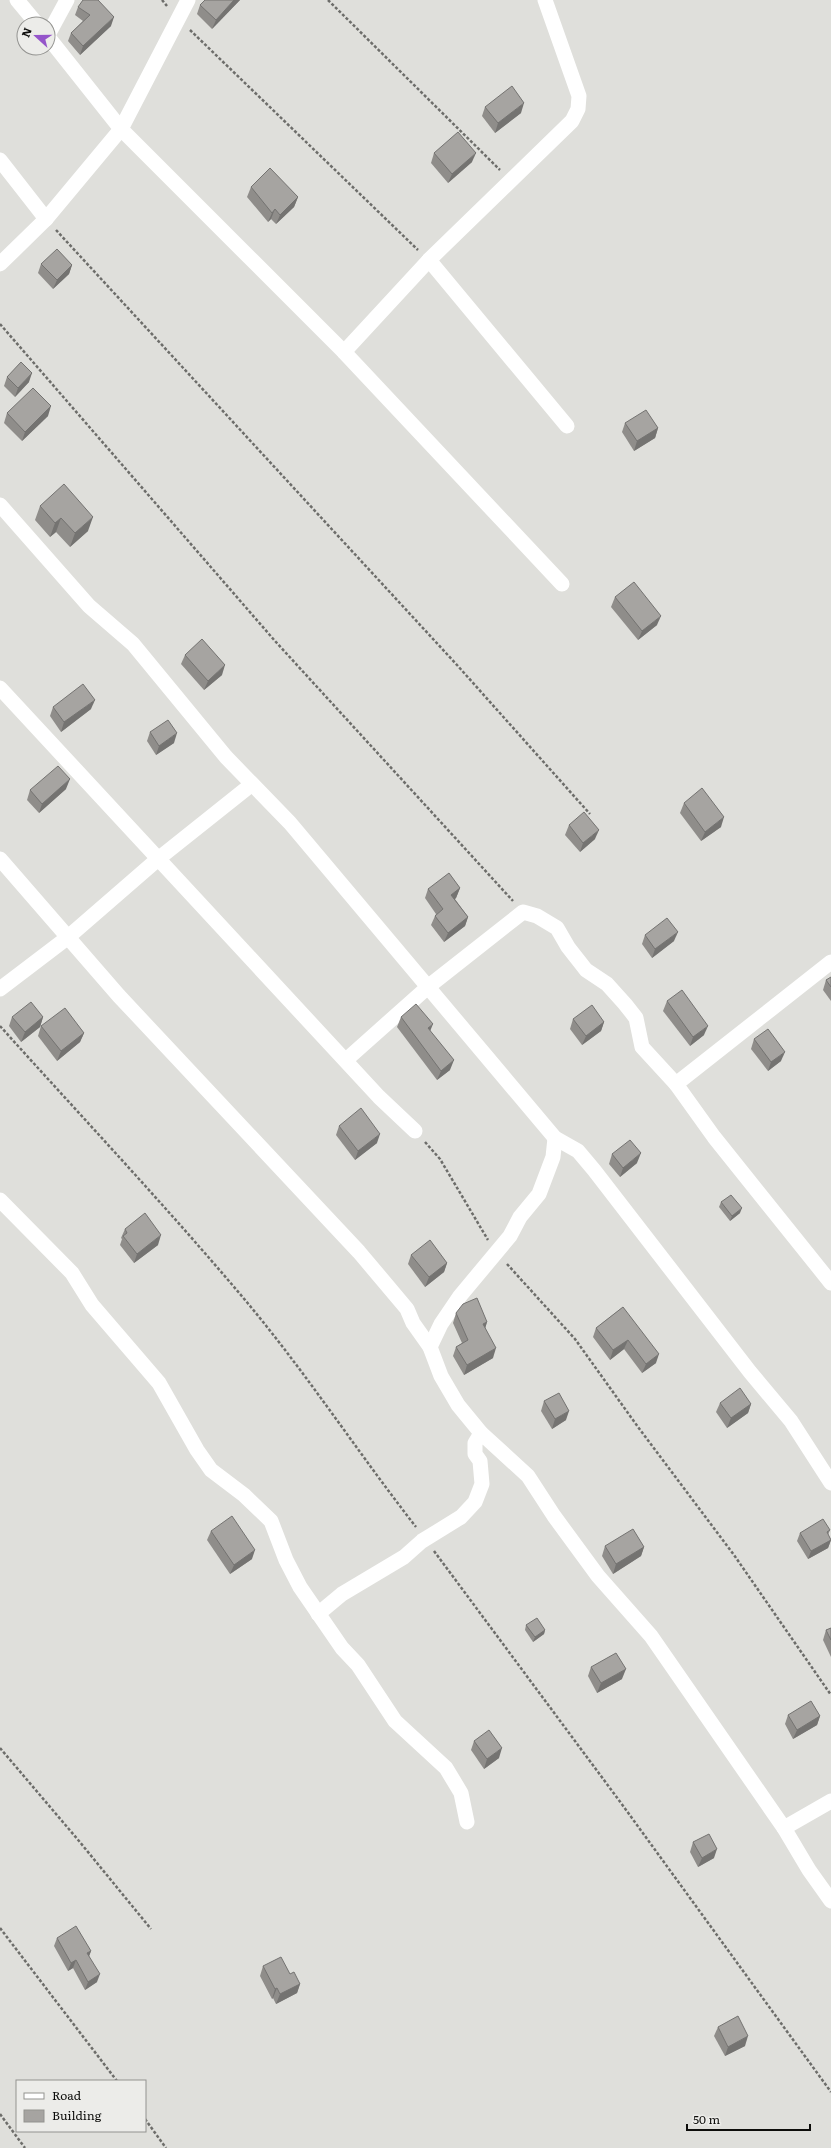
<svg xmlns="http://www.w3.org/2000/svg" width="831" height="2148" viewBox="0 0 831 2148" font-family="Literata,serif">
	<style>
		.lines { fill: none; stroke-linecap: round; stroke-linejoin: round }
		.path { stroke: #6d6d6a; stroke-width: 2.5; stroke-dasharray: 3 2; stroke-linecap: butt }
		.minor { stroke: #fff; stroke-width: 15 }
		.wall { fill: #8f8d8a }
		.shaded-wall { fill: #747371 }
		.building { fill: #a6a4a1; stroke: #747371 }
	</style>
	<rect width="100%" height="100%" fill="#dfdfdb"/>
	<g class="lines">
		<g class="path">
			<polyline points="162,0 167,6"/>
			<polyline points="328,0 500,170"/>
			<polyline points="190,30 418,250"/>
			<polyline points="56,230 457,665 590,814"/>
			<polyline points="0,324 275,641 513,901"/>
			<path d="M0 1026C80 1115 163 1203 240 1294 303 1368 356 1450 416 1527"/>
			<polyline points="425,1142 440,1159 488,1240"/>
			<polyline points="507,1264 575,1339 638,1427 734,1555 831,1695"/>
			<polyline points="434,1551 621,1803 831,2092"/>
			<polyline points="0,1748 79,1841 151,1929"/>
			<polyline points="0,1928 117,2081"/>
			<polyline points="0,2114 25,2148"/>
			<polyline points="145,2119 166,2148"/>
		</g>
		<g class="minor">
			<polyline points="17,0 37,24"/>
			<polyline points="48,35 67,0"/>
			<polyline points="48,37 121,129 344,352 562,584"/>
			<polyline points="0,160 46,219"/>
			<polyline points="429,260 567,426"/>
			<polyline points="0,264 46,219 121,129 188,0"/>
			<polyline points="344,352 429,260 572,121 578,109 579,96 545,0"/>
			<polyline points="0,505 89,606 133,644 226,757 290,823 555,1138 578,1151 594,1170 750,1372 791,1421 831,1483"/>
			<polyline points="0,688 379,1097 415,1131"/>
			<polyline points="0,859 119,996 359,1252 407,1309 413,1323 430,1347 441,1376 458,1405 481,1433 528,1476 554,1516 598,1576 651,1636 784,1828 809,1870 831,1901"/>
			<polyline points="0,989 67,938 158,859 252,784"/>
			<polyline points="346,1060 429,986 523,912 537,916 557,928 568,947 586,970 607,984 625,1004 636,1018 642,1047 676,1084 714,1137 831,1283"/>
			<polyline points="676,1084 831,962"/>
			<polyline points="0,1200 72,1273 92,1305 159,1383 197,1450 211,1470 244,1495 271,1521 286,1560 300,1587 342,1648 358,1665 395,1721 446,1768 461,1793 467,1822"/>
			<polyline points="430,1347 441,1324 460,1296 510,1236 520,1217 539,1194 553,1157 555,1138"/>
			<polyline points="318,1614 342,1594 404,1557 422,1541 461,1517 475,1502 482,1484 480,1461 475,1454 475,1443 481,1433"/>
			<polyline points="784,1828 831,1801"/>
		</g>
	</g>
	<g class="wall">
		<polygon points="240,0 212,29 197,14 200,5"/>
		<polygon points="78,7 111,26 80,55 68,41 71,33 83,21 75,15"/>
		<polygon points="485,107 521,113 495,133 482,116"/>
		<polygon points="434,153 472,162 448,183 431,163"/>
		<polygon points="251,187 298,197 294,207 276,224 271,219 268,222 247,197"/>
		<polygon points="41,264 72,265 69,274 53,289 38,273"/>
		<polygon points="7,377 29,382 15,397 4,386"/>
		<polygon points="7,413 48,416 22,441 4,423"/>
		<polygon points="625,423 658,428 655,438 634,451 622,432"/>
		<polygon points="40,506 88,531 70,547 56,532 50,537 35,520"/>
		<polygon points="615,597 657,625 638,640 611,607"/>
		<polygon points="185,655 222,675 204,690 181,664"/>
		<polygon points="53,707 91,709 61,732 50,716"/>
		<polygon points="150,732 174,743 156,755 147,741"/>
		<polygon points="66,789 39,813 27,800 30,790"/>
		<polygon points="684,803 721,827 701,841 680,813"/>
		<polygon points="569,825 595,839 580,852 565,835"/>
		<polygon points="460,888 456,898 455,899 468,917 465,926 444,942 431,925 435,916 436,914 425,898 428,889"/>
		<polygon points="645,935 674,941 652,958 642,944"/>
		<polygon points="831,977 831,1001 823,990 826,980"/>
		<polygon points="667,1001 704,1035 690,1046 663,1011"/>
		<polygon points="12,1017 43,1017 40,1027 21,1042 9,1026"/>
		<polygon points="401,1017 430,1031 450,1070 437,1080 397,1027"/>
		<polygon points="573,1019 604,1022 601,1031 582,1045 570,1029"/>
		<polygon points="41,1026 84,1033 80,1042 57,1061 38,1036"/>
		<polygon points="754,1039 781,1061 768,1071 751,1049"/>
		<polygon points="339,1126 377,1143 355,1160 336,1135"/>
		<polygon points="612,1154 637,1163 620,1177 609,1164"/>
		<polygon points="721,1202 740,1213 730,1221 719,1207"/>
		<polygon points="125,1229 158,1245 134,1263 120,1245 122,1239 121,1238"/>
		<polygon points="411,1255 447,1263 444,1272 425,1287 408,1264"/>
		<polygon points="623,1307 656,1363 642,1373 624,1349 610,1360 593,1337 596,1328"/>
		<polygon points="456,1313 487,1322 485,1328 493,1358 464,1375 453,1356 456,1347 462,1343 453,1323"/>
		<polygon points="544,1401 566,1420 552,1429 541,1411"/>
		<polygon points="720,1403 751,1404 748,1413 727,1428 716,1412"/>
		<polygon points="830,1530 828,1535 831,1540 828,1548 808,1559 797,1541 800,1533"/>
		<polygon points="211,1531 252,1559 230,1574 207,1540"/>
		<polygon points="605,1546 644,1547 641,1556 613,1574 602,1556"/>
		<polygon points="526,1625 545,1630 544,1634 533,1642 525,1630"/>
		<polygon points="831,1628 831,1657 823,1640 826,1630"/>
		<polygon points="591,1667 622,1679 597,1693 588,1676"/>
		<polygon points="788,1715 820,1716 817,1725 793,1739 785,1724"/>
		<polygon points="474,1741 499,1758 484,1769 471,1750"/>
		<polygon points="693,1842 714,1858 698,1867 690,1852"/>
		<polygon points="57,1938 91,1951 89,1956 97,1982 85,1990 73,1968 68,1971 54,1946"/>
		<polygon points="263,1966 290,1974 300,1984 297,1993 276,2004 273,1998 272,1999 260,1976"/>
		<polygon points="718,2027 745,2046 725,2056 714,2036"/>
	</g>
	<g class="shaded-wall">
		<polygon points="234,0 240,0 212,29 216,20"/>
		<polygon points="114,17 111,26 80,55 83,46"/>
		<polygon points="524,103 521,113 495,133 498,123"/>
		<polygon points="476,153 472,162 448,183 452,174"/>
		<polygon points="298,197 294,207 276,224 280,215"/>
		<polygon points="275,209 271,219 268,222 272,213"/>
		<polygon points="72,265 69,274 53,289 57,280"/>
		<polygon points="32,373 29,382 15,397 18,388"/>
		<polygon points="51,406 48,416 22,441 25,432"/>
		<polygon points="658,428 655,438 634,451 637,441"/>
		<polygon points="93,517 88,531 70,547 75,533"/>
		<polygon points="61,518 56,532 50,537 55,523"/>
		<polygon points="661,616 657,625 638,640 642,631"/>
		<polygon points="225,665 222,675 204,690 208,681"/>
		<polygon points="95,700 91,709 61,732 64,722"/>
		<polygon points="177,733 174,743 156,755 159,746"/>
		<polygon points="70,779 66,789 39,813 42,804"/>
		<polygon points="724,817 721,827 701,841 705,832"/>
		<polygon points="599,830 595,839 580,852 583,843"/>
		<polygon points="460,888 456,898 448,904 451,895"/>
		<polygon points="468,917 465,926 444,942 448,933"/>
		<polygon points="678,932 674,941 652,958 655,949"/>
		<polygon points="43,1017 40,1027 21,1042 25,1032"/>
		<polygon points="604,1022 601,1031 582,1045 586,1036"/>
		<polygon points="433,1024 429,1034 428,1028"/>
		<polygon points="708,1026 704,1035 690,1046 693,1037"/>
		<polygon points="84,1033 80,1042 57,1061 61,1051"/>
		<polygon points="785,1052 781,1061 768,1071 771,1062"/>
		<polygon points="454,1060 450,1070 437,1080 441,1071"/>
		<polygon points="380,1134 377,1143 355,1160 358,1151"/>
		<polygon points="641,1153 637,1163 620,1177 623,1168"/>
		<polygon points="742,1208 740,1213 730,1221 732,1216"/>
		<polygon points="161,1235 158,1245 134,1263 137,1254"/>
		<polygon points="447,1263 444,1272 425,1287 429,1277"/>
		<polygon points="487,1322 484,1332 483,1324"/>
		<polygon points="628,1340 624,1349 610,1360 613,1350"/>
		<polygon points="496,1348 493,1358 464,1375 467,1365"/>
		<polygon points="659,1354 656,1363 642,1373 646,1364"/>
		<polygon points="751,1404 748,1413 727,1428 731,1418"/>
		<polygon points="569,1411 566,1420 552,1429 555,1419"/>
		<polygon points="831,1540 828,1548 808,1559 811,1551"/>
		<polygon points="644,1547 641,1556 613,1574 616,1564"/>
		<polygon points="255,1550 252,1559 230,1574 234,1565"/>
		<polygon points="545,1630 544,1634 533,1642 535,1637"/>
		<polygon points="626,1669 622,1679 597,1693 601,1683"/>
		<polygon points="820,1716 817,1725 793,1739 797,1730"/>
		<polygon points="502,1748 499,1758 484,1769 487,1759"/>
		<polygon points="717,1849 714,1858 698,1867 702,1858"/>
		<polygon points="91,1951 88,1959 87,1953"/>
		<polygon points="76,1960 73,1968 68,1971 71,1963"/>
		<polygon points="100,1974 97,1982 85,1990 88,1982"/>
		<polygon points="300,1984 297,1993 276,2004 280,1994"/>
		<polygon points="277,1988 273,1998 272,1999 275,1989"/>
		<polygon points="748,2036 745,2046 725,2056 728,2047"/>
	</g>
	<g class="building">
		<polygon points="83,0 98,0 114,17 83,46 71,33 90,15 78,7"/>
		<polygon points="205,0 234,0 216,20 200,5"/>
		<polygon points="512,86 524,103 498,123 485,107"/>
		<polygon points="458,132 476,153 452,174 434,153"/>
		<polygon points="270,168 298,197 280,215 275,209 272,213 251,187"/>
		<polygon points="57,249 72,265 57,280 41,264"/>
		<polygon points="21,362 32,373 18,388 7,377"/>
		<polygon points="33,388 51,406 25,432 7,413"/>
		<polygon points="646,410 658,428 637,441 625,423"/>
		<polygon points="64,484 93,517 75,533 61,518 55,523 40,506"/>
		<polygon points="634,582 661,616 642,631 615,597"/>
		<polygon points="202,639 225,665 208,681 185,655"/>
		<polygon points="83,684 95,700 64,722 53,707"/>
		<polygon points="168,720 177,733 159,746 150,732"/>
		<polygon points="58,766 70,779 42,804 30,790"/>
		<polygon points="702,788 724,817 705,832 684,803"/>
		<polygon points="584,812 599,830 583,843 569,825"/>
		<polygon points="449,873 460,888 451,895 468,917 448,933 435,916 443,909 428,889"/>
		<polygon points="667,918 678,932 655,949 645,935"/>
		<polygon points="831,977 831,987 826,980"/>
		<polygon points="682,990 708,1026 693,1037 667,1001"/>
		<polygon points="31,1002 43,1017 25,1032 12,1017"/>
		<polygon points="416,1004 433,1024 428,1028 454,1060 441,1071 401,1017"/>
		<polygon points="592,1005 604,1022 586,1036 573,1019"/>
		<polygon points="65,1008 84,1033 61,1051 41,1026"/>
		<polygon points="768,1029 785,1052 771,1062 754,1039"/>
		<polygon points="361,1108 380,1134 358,1151 339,1126"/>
		<polygon points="630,1140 641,1153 623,1168 612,1154"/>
		<polygon points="731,1195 742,1208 732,1216 721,1202"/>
		<polygon points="145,1213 161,1235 137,1254 123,1236 127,1233 125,1229"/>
		<polygon points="430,1240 447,1263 429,1277 411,1255"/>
		<polygon points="477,1298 487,1322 483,1324 496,1348 467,1365 456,1347 468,1340 456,1313 463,1304"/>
		<polygon points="623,1307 659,1354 646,1364 628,1340 613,1350 596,1328"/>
		<polygon points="740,1388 751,1404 731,1418 720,1403"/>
		<polygon points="559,1393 569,1411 555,1419 544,1401"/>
		<polygon points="232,1516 255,1550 234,1565 211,1531"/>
		<polygon points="823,1519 830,1530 827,1532 831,1540 811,1551 800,1533"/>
		<polygon points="633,1529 644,1547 616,1564 605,1546"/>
		<polygon points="537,1618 545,1630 535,1637 526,1625"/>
		<polygon points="831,1628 831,1640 826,1630"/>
		<polygon points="616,1653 626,1669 601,1683 591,1667"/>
		<polygon points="811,1701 820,1716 797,1730 788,1715"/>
		<polygon points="489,1730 502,1748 487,1759 474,1741"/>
		<polygon points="709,1834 717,1849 702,1858 693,1842"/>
		<polygon points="76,1926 91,1951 87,1953 100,1974 88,1982 76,1960 71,1963 57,1938"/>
		<polygon points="281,1957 290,1974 294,1972 300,1984 280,1994 277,1988 275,1989 263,1966"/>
		<polygon points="738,2016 748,2036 728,2047 718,2027"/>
	</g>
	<rect x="16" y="2080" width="130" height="52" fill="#ecece9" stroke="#939390"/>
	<rect x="24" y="2093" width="20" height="6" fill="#ffffff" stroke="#939390"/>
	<text x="52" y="2100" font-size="12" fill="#0d0d0b">Road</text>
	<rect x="24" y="2110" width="20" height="12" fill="#a6a4a1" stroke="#939390"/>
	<text x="52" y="2120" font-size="12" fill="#0d0d0b">Building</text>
	<g transform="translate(36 36) rotate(291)"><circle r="19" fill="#ecece9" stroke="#939390"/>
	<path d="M0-3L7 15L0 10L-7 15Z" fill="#9555ca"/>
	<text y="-6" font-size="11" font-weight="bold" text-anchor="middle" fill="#0d0d0b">N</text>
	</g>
	<path d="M687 2124v6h123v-6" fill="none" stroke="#0d0d0b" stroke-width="2"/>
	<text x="693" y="2124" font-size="12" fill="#0d0d0b" stroke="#ecece9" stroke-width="3" paint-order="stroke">50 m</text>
</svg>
